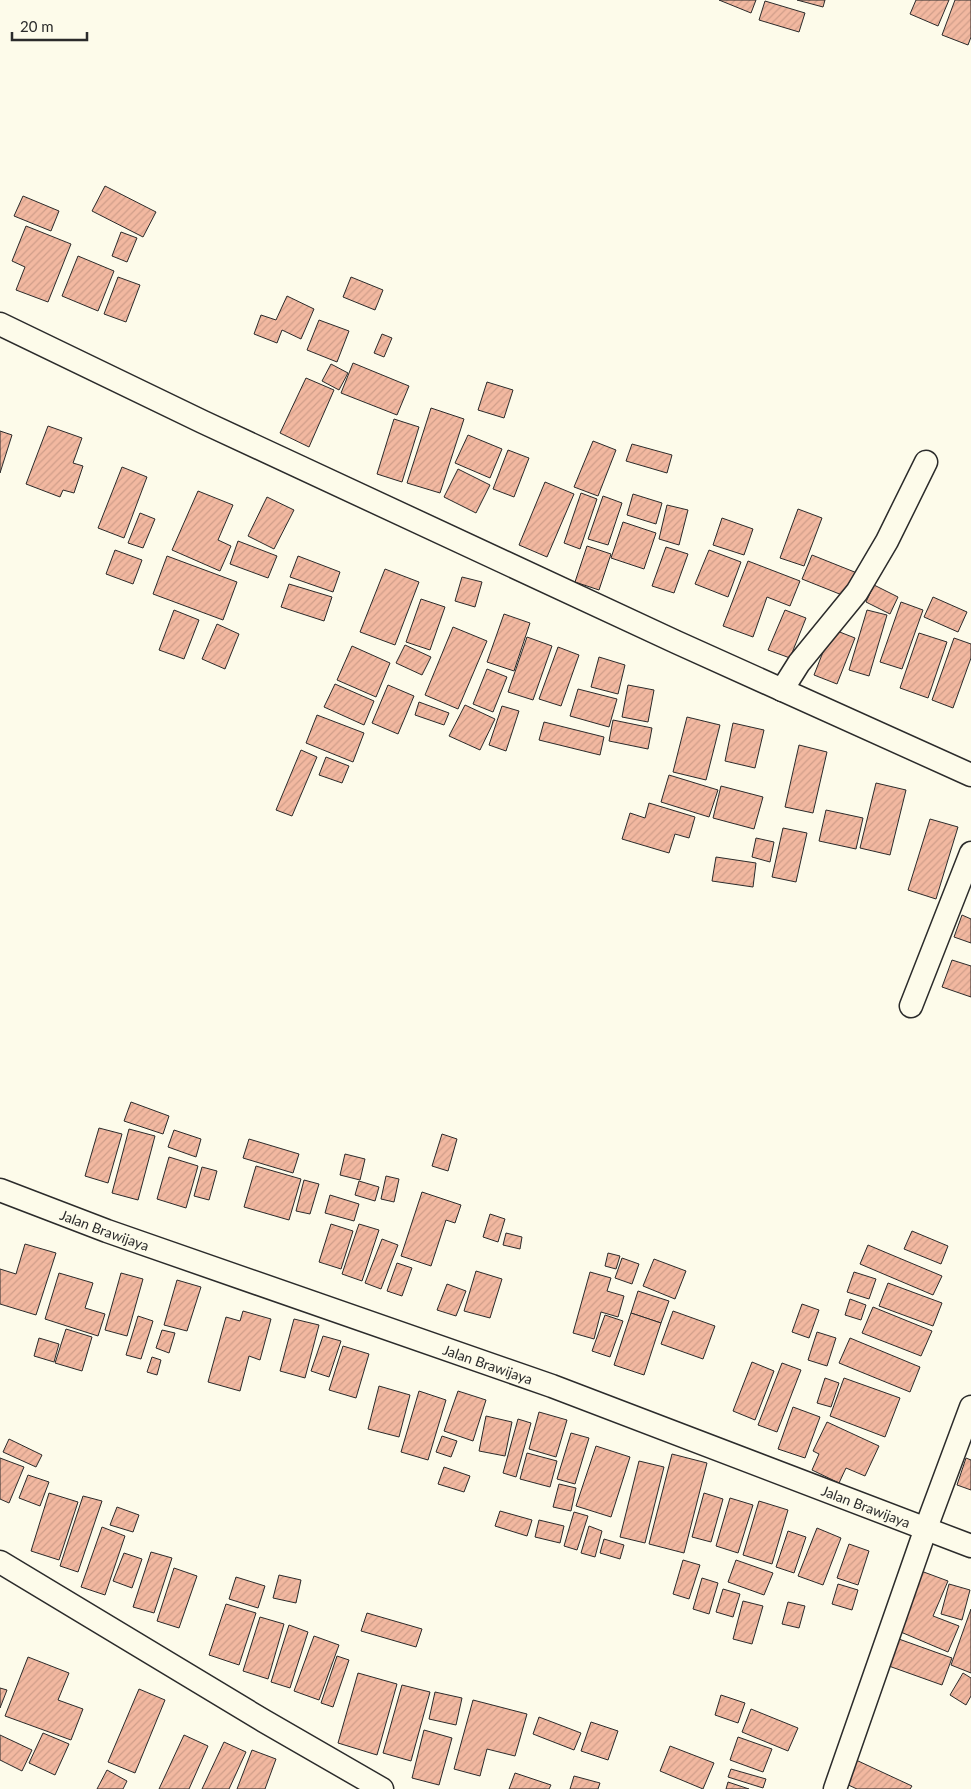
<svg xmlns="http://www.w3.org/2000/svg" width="971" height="1789" viewBox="0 0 971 1789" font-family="Lato,sans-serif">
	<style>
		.building { fill: url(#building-hatch); stroke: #2b2b2b }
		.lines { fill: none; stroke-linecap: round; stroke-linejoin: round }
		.minor-casing { stroke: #2b2b2b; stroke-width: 25 }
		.minor { stroke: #fdfbea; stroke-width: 22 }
		.labels { text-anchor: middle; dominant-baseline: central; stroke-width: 4; stroke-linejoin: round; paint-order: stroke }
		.street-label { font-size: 14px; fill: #2b2b2b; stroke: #fdfbea }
	</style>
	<defs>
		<pattern id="building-hatch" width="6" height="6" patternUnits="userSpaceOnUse" patternTransform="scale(1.25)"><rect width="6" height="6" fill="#f2b8a0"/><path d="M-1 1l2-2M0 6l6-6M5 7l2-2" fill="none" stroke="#d09e8a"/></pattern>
	</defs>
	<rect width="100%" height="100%" fill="#fdfbea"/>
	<g class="building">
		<polygon points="719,0 756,0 751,13"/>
		<polygon points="797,0 825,0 823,7"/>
		<polygon points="916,0 949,0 938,26 910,14"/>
		<polygon points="955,0 971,0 971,37 968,45 942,35"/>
		<polygon points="765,1 805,13 799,32 759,20"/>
		<polygon points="105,186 156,212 143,237 92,211"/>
		<polygon points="23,196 59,211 51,231 14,216"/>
		<polygon points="26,226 71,244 48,302 16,290 25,267 12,261"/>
		<polygon points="121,232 137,238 127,262 112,256"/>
		<polygon points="78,256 114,271 98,311 62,296"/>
		<polygon points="118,277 140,285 126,322 104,314"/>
		<polygon points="351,277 383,290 375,310 343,297"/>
		<polygon points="287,296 314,309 301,339 282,330 277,343 254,334 261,315 276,320"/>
		<polygon points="319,320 349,331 337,362 307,350"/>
		<polygon points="382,334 392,338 384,357 374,353"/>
		<polygon points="353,363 409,386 397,415 341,393"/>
		<polygon points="331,364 348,373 339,390 322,381"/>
		<polygon points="306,378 334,390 309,447 280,433"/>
		<polygon points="487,382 513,390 504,418 478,410"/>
		<polygon points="431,408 464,419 440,493 407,483"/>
		<polygon points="394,419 419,427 402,482 377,474"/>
		<polygon points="48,426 82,438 73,463 83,466 74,493 63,490 60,497 26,484"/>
		<polygon points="0,431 12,435 0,473"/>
		<polygon points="468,435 502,449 490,478 455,463"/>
		<polygon points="593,441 616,450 598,496 574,487"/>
		<polygon points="632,444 672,455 667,473 626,461"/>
		<polygon points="508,450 529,458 514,497 493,489"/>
		<polygon points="122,467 147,477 124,538 98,528"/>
		<polygon points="458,469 490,485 476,513 444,497"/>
		<polygon points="545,482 574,494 547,557 519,545"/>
		<polygon points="198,491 233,505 218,540 231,546 220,571 172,550"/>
		<polygon points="581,493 597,499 580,549 564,543"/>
		<polygon points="633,494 662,503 656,524 627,515"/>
		<polygon points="603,496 622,503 608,545 588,539"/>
		<polygon points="267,497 294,510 274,549 248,536"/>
		<polygon points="667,505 688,510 679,545 659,539"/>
		<polygon points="798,509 822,518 804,566 780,558"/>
		<polygon points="140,513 155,519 143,548 128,543"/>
		<polygon points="722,518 753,529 744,555 713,545"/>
		<polygon points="623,522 656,533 644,569 611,558"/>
		<polygon points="238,541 277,556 268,578 230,564"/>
		<polygon points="587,546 611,554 599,590 575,582"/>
		<polygon points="666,547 688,554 674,593 652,586"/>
		<polygon points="115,550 142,560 133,584 106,574"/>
		<polygon points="709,550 741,562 728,597 695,584"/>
		<polygon points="812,555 857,573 847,597 802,579"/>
		<polygon points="167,556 237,582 223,620 153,594"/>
		<polygon points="298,556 340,572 333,592 290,577"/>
		<polygon points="748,561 800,581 790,606 767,597 753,637 723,626"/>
		<polygon points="385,569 419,582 395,645 360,632"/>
		<polygon points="462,577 482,582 475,607 455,601"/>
		<polygon points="289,584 332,597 324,621 281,607"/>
		<polygon points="874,585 898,597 890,614 866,602"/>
		<polygon points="933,597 967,612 958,632 924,617"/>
		<polygon points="421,599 445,607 430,650 406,642"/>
		<polygon points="901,602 923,610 902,669 880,662"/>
		<polygon points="174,610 199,620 184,659 159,650"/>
		<polygon points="785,610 806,618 790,658 768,650"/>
		<polygon points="867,610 887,615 869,676 849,670"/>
		<polygon points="504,614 530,623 514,671 487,662"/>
		<polygon points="217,624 239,634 225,669 202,659"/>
		<polygon points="453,627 487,641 458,709 425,695"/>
		<polygon points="832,629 855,638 837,684 814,675"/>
		<polygon points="919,633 947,642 928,698 900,688"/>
		<polygon points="527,637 552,646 533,700 508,692"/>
		<polygon points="954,638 971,644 971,658 953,708 932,700"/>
		<polygon points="405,645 431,657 422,675 396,663"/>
		<polygon points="352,646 390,663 376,697 337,680"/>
		<polygon points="558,647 579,655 561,706 539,699"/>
		<polygon points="599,657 625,665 618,694 591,687"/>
		<polygon points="487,669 507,677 493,712 473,704"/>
		<polygon points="335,684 374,701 364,725 324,707"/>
		<polygon points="388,685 414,696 398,734 372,723"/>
		<polygon points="628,685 654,690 648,722 622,717"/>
		<polygon points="578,689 617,699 609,727 570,716"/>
		<polygon points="419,702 449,713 444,725 415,715"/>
		<polygon points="465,705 495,719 480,750 449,736"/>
		<polygon points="502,706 519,711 506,751 489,745"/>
		<polygon points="317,715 364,733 353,762 306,743"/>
		<polygon points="687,717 720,725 706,780 673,772"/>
		<polygon points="613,720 652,728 648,749 609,741"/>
		<polygon points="544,722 604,737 600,755 539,740"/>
		<polygon points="733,723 764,730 755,768 725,761"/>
		<polygon points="799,745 827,752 813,813 785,807"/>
		<polygon points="301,750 317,757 292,816 276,810"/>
		<polygon points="326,757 349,766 342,783 319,775"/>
		<polygon points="669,775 718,790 709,817 661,802"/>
		<polygon points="876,783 906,790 890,855 860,848"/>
		<polygon points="721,786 763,797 754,829 713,818"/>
		<polygon points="649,803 695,817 689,838 675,834 669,853 622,839 630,813 645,818"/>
		<polygon points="826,810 863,818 856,849 819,841"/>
		<polygon points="930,819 958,827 936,899 908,890"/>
		<polygon points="783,828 807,833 796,882 772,877"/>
		<polygon points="756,838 774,842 770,862 752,857"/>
		<polygon points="716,857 756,863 753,887 712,881"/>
		<polygon points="962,915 971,919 971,943 954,937"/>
		<polygon points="952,960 971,966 971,997 942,987"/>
		<polygon points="131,1102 169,1116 163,1134 124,1121"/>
		<polygon points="99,1128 122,1134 108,1183 85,1176"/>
		<polygon points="129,1129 155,1136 138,1200 112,1193"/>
		<polygon points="174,1130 201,1139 196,1157 168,1147"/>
		<polygon points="442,1134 457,1139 448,1171 432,1166"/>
		<polygon points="249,1139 299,1154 293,1173 243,1158"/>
		<polygon points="345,1154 365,1159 360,1180 340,1175"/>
		<polygon points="169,1157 198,1166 186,1208 157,1199"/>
		<polygon points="256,1166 301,1179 289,1220 244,1207"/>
		<polygon points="202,1167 217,1171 209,1200 194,1196"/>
		<polygon points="386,1176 399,1179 394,1202 381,1199"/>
		<polygon points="304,1180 319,1184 310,1214 296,1211"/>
		<polygon points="359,1181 379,1187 375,1201 355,1195"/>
		<polygon points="422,1192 461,1205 455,1223 446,1220 431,1266 401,1256"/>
		<polygon points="330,1195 359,1204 354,1221 325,1213"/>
		<polygon points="490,1214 505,1219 498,1242 483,1237"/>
		<polygon points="331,1224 353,1231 341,1269 319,1262"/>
		<polygon points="359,1224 379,1230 362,1281 342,1274"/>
		<polygon points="912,1231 948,1246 941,1264 904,1249"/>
		<polygon points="506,1233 522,1237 520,1249 503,1245"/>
		<polygon points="382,1239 398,1245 381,1289 365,1283"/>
		<polygon points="25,1244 56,1253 36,1315 0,1304 0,1269 16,1274"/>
		<polygon points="868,1245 942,1276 933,1295 860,1264"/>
		<polygon points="608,1253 620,1256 616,1269 605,1266"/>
		<polygon points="622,1258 639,1264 632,1284 615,1278"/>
		<polygon points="654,1259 686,1271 675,1299 643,1286"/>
		<polygon points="397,1263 412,1268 402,1296 387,1291"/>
		<polygon points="476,1271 502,1279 490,1318 464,1311"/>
		<polygon points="590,1272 611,1278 607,1291 624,1296 618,1317 601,1312 594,1339 573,1333"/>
		<polygon points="854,1272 876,1279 869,1299 847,1292"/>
		<polygon points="59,1273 93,1283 85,1308 105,1314 98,1336 45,1319"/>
		<polygon points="121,1273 143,1279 127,1336 105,1330"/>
		<polygon points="177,1280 201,1287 187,1331 164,1325"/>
		<polygon points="888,1283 942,1303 933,1326 879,1306"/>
		<polygon points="447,1284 466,1291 456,1316 437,1310"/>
		<polygon points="638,1291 669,1301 661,1323 631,1313"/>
		<polygon points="850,1299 866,1305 861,1320 845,1315"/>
		<polygon points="802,1304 819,1310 809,1338 792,1332"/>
		<polygon points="873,1307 932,1331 921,1356 862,1333"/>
		<polygon points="243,1311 271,1319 260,1360 249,1356 240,1391 208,1382 226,1317 240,1321"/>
		<polygon points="673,1311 715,1326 703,1359 661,1344"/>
		<polygon points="631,1313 661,1323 644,1375 614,1365"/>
		<polygon points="605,1315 623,1321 610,1357 592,1351"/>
		<polygon points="138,1316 153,1321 141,1359 126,1355"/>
		<polygon points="294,1319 319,1325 305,1378 280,1371"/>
		<polygon points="66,1329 92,1337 82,1371 55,1363"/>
		<polygon points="162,1330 175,1333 169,1353 156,1348"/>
		<polygon points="817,1332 836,1338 827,1366 808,1360"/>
		<polygon points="323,1336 341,1341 329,1377 311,1371"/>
		<polygon points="39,1338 59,1344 54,1362 34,1356"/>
		<polygon points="850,1338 920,1367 910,1392 839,1363"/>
		<polygon points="343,1346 369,1354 356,1398 329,1390"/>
		<polygon points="152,1357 161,1360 157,1375 147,1372"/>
		<polygon points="752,1362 774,1371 755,1420 733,1411"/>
		<polygon points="782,1363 801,1370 777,1432 758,1425"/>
		<polygon points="825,1378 839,1383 831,1407 817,1403"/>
		<polygon points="844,1378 900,1398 885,1437 830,1416"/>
		<polygon points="379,1386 410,1395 399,1437 368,1429"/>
		<polygon points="419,1391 446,1400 428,1460 401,1452"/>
		<polygon points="458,1391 486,1400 473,1441 444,1431"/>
		<polygon points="793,1407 820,1417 805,1458 778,1449"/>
		<polygon points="539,1412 567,1420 556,1457 529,1449"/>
		<polygon points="486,1416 512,1422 505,1456 479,1451"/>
		<polygon points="518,1419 531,1423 516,1477 503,1473"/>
		<polygon points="827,1422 879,1446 865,1476 846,1468 839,1483 812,1470 819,1454 813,1451"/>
		<polygon points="571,1433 589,1438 575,1484 557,1479"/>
		<polygon points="442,1436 457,1441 451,1457 436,1452"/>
		<polygon points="9,1439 42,1455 36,1467 3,1452"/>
		<polygon points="596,1446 630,1457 611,1517 576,1506"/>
		<polygon points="527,1453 557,1461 550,1487 520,1479"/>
		<polygon points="672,1454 707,1463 684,1553 649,1544"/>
		<polygon points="0,1458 24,1467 9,1503 0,1499"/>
		<polygon points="966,1458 971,1460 971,1490 957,1485"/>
		<polygon points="639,1461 664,1467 645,1543 620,1537"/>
		<polygon points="444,1467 470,1476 464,1492 438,1484"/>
		<polygon points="28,1475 49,1482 40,1506 19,1498"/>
		<polygon points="559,1484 576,1488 571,1511 553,1507"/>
		<polygon points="49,1493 78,1502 59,1560 31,1551"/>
		<polygon points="704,1493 723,1499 711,1542 692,1537"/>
		<polygon points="83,1496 102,1501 78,1572 60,1566"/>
		<polygon points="730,1498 753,1505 738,1553 716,1546"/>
		<polygon points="759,1501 788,1510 772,1564 743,1555"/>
		<polygon points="117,1507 139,1515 133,1532 110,1525"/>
		<polygon points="500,1511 532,1520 527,1536 495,1526"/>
		<polygon points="574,1512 588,1516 577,1550 564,1546"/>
		<polygon points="539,1520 564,1526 560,1543 535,1537"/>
		<polygon points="589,1526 602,1531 595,1557 581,1553"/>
		<polygon points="102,1527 125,1536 105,1595 81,1587"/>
		<polygon points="817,1528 841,1538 823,1585 798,1576"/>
		<polygon points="788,1531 806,1537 794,1573 776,1567"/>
		<polygon points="604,1539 624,1545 620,1559 600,1553"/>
		<polygon points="849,1544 869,1551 858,1585 837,1578"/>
		<polygon points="151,1552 172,1558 154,1613 133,1607"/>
		<polygon points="124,1553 142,1559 132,1588 113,1581"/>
		<polygon points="683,1560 700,1565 689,1599 673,1594"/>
		<polygon points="736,1560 773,1573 764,1595 728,1582"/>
		<polygon points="174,1568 197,1576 179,1628 157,1621"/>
		<polygon points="921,1571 948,1581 933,1616 959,1626 948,1652 896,1630"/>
		<polygon points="279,1575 301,1580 296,1603 273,1598"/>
		<polygon points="236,1577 265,1586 258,1608 229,1599"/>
		<polygon points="702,1578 718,1583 709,1614 693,1609"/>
		<polygon points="838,1584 858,1590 852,1610 832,1604"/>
		<polygon points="949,1584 970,1590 962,1620 941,1614"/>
		<polygon points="723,1589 740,1594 733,1617 716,1612"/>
		<polygon points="743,1601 763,1606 752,1644 733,1639"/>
		<polygon points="788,1602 805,1606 799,1628 782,1624"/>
		<polygon points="226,1604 256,1613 239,1665 209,1655"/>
		<polygon points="971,1609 971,1673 951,1665"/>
		<polygon points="367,1613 422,1629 416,1647 361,1631"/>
		<polygon points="260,1617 284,1624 268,1679 243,1671"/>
		<polygon points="289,1625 308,1632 290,1688 271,1682"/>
		<polygon points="314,1636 339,1645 319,1700 294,1691"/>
		<polygon points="896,1638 952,1658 942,1685 886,1665"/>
		<polygon points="337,1656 349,1660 333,1707 321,1703"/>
		<polygon points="28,1657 69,1673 58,1700 83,1709 71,1740 5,1716"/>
		<polygon points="358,1673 397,1684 377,1755 338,1743"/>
		<polygon points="963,1673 971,1678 971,1696 966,1705 950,1695"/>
		<polygon points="402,1685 430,1692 411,1761 383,1753"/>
		<polygon points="0,1688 7,1690 0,1708"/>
		<polygon points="139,1689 165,1700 135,1773 108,1762"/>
		<polygon points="435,1692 462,1698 456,1725 429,1719"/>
		<polygon points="721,1695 745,1703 738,1723 715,1715"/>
		<polygon points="473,1700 527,1714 515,1756 487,1749 480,1776 454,1769"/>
		<polygon points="751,1709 798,1728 788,1751 742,1732"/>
		<polygon points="539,1717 581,1733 574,1750 533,1734"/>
		<polygon points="591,1722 618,1731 608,1760 581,1751"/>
		<polygon points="424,1730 452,1738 439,1785 412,1778"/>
		<polygon points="43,1733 69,1744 55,1775 29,1763"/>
		<polygon points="0,1735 32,1750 22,1771 0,1760"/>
		<polygon points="184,1735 208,1746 189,1789 159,1789"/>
		<polygon points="738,1737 772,1749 763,1772 730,1760"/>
		<polygon points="224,1742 246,1752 229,1789 202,1789"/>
		<polygon points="670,1746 714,1763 703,1789 660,1771"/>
		<polygon points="252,1750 276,1759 265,1789 237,1789"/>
		<polygon points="856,1760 912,1786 910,1789 857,1789 844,1783"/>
		<polygon points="731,1769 766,1779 763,1788 728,1777"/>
		<polygon points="107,1770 127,1781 123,1789 97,1789"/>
		<polygon points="515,1773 551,1785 549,1789 509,1789"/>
		<polygon points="574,1776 600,1783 598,1789 570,1789"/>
		<polygon points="728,1782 749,1789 726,1789"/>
	</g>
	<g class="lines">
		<defs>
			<g id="minor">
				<polyline points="0,324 203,422 676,642 971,775"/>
				<polyline points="782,690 799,663 857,592 887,541 926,462"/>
				<polyline points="911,1006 971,853"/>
				<path id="s1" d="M0 1190 107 1231 552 1386 971 1546"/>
				<polyline points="0,1562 264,1721 382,1789"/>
				<polyline points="835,1789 926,1528 971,1407"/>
			</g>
		</defs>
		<use href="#minor" class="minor-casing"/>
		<use href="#minor" class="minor"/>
	</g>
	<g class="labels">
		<g class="street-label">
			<text stroke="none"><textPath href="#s1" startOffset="112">Jalan Brawijaya</textPath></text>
			<text stroke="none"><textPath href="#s1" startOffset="518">Jalan Brawijaya</textPath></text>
			<text stroke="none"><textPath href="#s1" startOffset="922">Jalan Brawijaya</textPath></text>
		</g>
	</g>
	<path d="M12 32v8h75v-8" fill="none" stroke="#2b2b2b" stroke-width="2.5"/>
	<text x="20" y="32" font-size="15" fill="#2b2b2b" stroke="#fdfbea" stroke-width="4" paint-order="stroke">20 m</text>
</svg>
